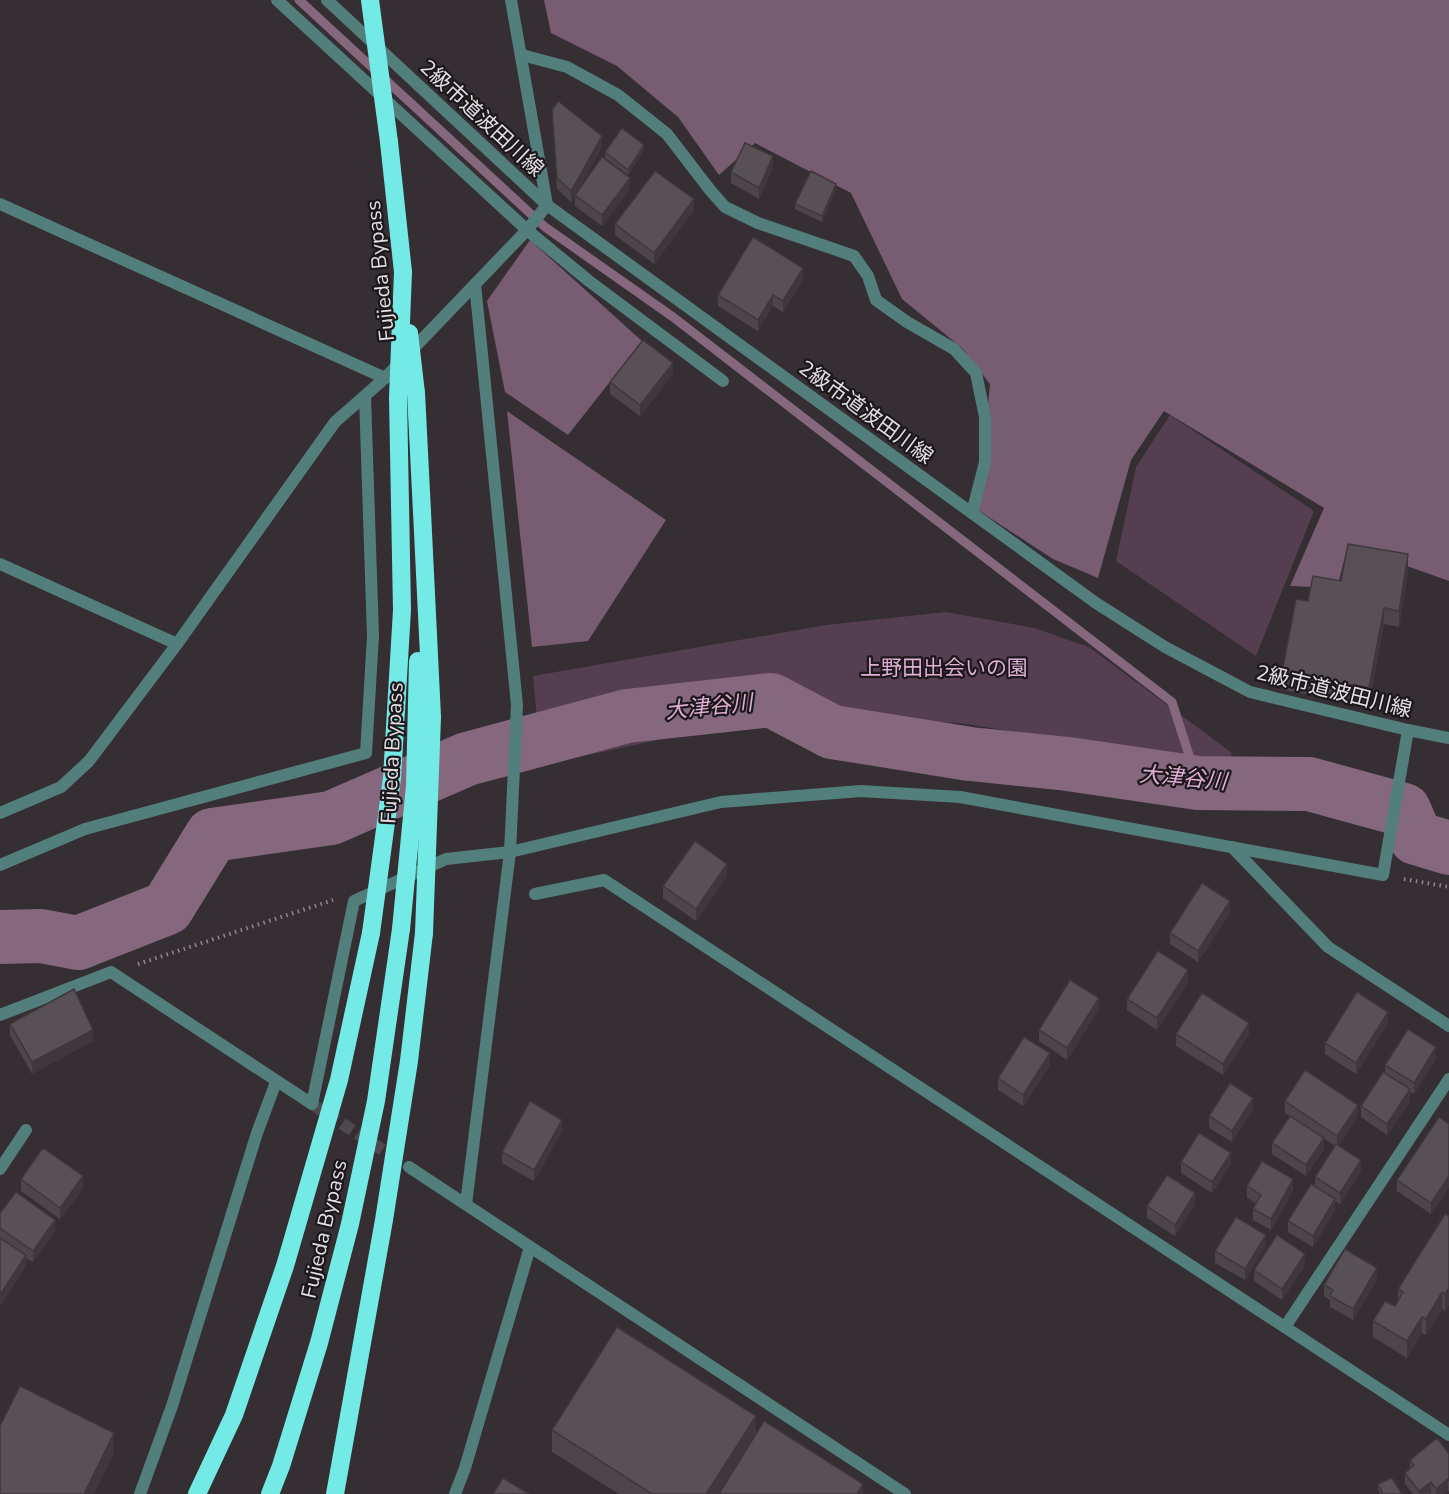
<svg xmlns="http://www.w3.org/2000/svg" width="1449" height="1494" viewBox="0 0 1449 1494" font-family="'Nunito Sans','Noto Sans JP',sans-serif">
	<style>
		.green { fill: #563e51 }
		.forest { fill: #785c72 }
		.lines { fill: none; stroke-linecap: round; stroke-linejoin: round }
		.stream { stroke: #85687e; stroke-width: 9 }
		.river { stroke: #85687e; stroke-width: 54 }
		.minor-tunnel { stroke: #4f494d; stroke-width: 12; stroke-dasharray: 12 6; stroke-linecap: butt }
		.path { stroke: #908a8e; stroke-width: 4; stroke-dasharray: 1.5 4.5; stroke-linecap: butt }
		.minor { stroke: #527e7c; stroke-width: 12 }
		.motorway { stroke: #73eae6; stroke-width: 18 }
		.motorway-bridge { stroke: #73eae6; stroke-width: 18 }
		.wall { fill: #4c454a }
		.shaded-wall { fill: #3e383c }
		.building { fill: #585056; stroke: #3e383c; stroke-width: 1.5 }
		.labels { text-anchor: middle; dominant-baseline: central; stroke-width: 4.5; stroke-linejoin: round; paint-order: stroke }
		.street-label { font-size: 21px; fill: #e4dfe3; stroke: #1b171a }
		.park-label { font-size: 21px; fill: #e0add4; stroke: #1b171a }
		.water-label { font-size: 22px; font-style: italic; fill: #dfacd3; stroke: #1b171a }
	</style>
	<rect width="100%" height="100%" fill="#352e33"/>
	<g class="green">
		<polygon points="1170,415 1314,511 1256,656 1116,561 1136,467"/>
		<polygon points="946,612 1034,628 1089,647 1232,753 1225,771 1163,755 960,723 798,716 696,732 541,765 533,676 826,625"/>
	</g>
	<g class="forest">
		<polygon points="544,0 1449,0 1449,581 1348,545 1337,588 1290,586 1324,508 1164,411 1131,460 1098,578 1053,559 978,510 990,384 962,348 902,299 851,193 755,143 719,175 678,117 617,66 551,33"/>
		<polygon points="530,240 642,341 568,435 505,392 487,301"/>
		<polygon points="507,411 666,520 588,641 532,647"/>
	</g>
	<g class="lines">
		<polyline class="stream" points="299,0 545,227 673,317 1172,702 1198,783"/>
		<polyline class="river" points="0,937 41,936 78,943 167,908 212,835 331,818 467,759 627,716 771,700 832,732 970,754 1068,764 1198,783 1309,784 1404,810 1416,838 1449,848"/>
		<polyline class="minor-tunnel" points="312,1104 398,1160"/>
		<g class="path">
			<polyline points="1404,879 1449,887"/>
			<polyline points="138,964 333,900"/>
		</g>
		<g class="minor">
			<polyline points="277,0 527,230 589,281 723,381"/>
			<polyline points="327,0 547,205 1096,603 1165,647 1250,692 1408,730 1449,738"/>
			<polyline points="522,55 567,67 618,95 667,134 710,190 725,207 758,223 854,256 868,276 876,300 907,322 954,349 976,373 985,417 985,462 972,513"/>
			<polyline points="0,204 385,378"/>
			<polyline points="0,564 177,644"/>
			<polyline points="0,813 61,787 89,761 177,644 335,422 385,378 527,230 547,205 511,0"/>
			<polyline points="1232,847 1328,947 1449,1026"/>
			<polyline points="0,865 85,829 366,753 373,636 365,396"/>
			<polyline points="535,894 604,880 1449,1435"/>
			<polyline points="0,1015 111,972 312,1104 354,901 446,859 510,852 721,802 861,791 960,797 1383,875 1408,730"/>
			<polyline points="409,1167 905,1494"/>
			<polyline points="0,1169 26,1130"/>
			<polyline points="466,1204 510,852 517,705 475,284"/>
			<polyline points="1285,1327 1449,1079"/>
			<polyline points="140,1494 172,1406 257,1133 276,1082"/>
			<polyline points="455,1494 465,1468 530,1247"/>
		</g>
		<g class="motorway">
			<polyline points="389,142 403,272"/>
			<polyline points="416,393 422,512"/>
			<polyline points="197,1494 234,1415 285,1266 339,1080 371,933"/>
			<polyline points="270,1494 281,1466 319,1343 350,1224 376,1101 401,929"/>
			<polyline points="335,1494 384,1220 409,1061 424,933"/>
		</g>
		<g class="motorway-bridge">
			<polyline points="370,0 389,142"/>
			<polyline points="409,333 416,393"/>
			<polyline points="422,512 432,717 424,933"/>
			<polyline points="401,929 415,786 418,661"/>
			<polyline points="371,933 392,778 402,610 398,397 403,272"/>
		</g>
	</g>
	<g class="wall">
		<polygon points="552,110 602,147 578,190 630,189 602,226 575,206 575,196 571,202 557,189"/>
		<polygon points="644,150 628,175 605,158 605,152"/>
		<polygon points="773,168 759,199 731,183 731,172"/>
		<polygon points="836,189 822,222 795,209 795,204"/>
		<polygon points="694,210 654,264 615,235 615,224"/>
		<polygon points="803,280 783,312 773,306 758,331 718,306 718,295"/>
		<polygon points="673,374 640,416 610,394 610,382"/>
		<polygon points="1408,571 1399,627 1384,624 1369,705 1282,690 1282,673 1308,601 1341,581"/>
		<polygon points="727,876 696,921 663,898 663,886"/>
		<polygon points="1230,913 1198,962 1170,944 1170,933"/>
		<polygon points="1188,982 1157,1030 1127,1010 1127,999"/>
		<polygon points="1099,1009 1067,1060 1039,1041 1039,1030"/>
		<polygon points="1388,1023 1356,1074 1325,1054 1325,1043"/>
		<polygon points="10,1024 93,1041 32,1074 10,1035"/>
		<polygon points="1176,1034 1249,1034 1223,1075 1176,1046"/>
		<polygon points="1436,1059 1414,1094 1410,1092 1410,1101 1387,1135 1361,1117 1361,1106 1385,1073 1385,1065"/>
		<polygon points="1050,1065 1023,1106 998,1090 998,1078"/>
		<polygon points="1285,1101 1358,1116 1338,1146 1361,1171 1340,1204 1335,1201 1335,1210 1313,1247 1288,1232 1288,1221 1315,1187 1315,1177 1335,1146 1319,1135 1324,1150 1306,1176 1272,1154 1272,1143 1290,1116 1285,1113"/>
		<polygon points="1253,1109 1232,1142 1209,1128 1209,1116"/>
		<polygon points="1449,1124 1449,1187 1431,1214 1397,1191 1397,1180"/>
		<polygon points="562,1131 534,1181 502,1163 502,1152"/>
		<polygon points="1181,1162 1231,1164 1212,1193 1181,1173"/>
		<polygon points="21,1179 83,1188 60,1219 21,1191"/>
		<polygon points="1247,1186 1293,1191 1271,1230 1253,1220 1253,1209 1256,1203 1247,1198"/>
		<polygon points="1195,1204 1175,1236 1147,1218 1147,1206"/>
		<polygon points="0,1213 55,1231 33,1262 26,1258 26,1266 0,1306"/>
		<polygon points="1449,1216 1449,1305 1445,1311 1442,1309 1426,1335 1422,1333 1407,1358 1373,1337 1373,1321 1395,1306 1398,1300 1398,1289"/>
		<polygon points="1266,1246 1245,1280 1215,1263 1215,1251"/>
		<polygon points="1305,1265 1282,1300 1254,1281 1254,1270"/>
		<polygon points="1377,1280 1353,1320 1330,1307 1330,1300 1324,1296 1324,1285"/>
		<polygon points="552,1430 756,1435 863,1494 619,1494 552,1452"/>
		<polygon points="1449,1454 1449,1492 1448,1490 1443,1494 1431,1494 1431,1493 1430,1494 1413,1494 1405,1484 1405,1473 1410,1469 1410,1460"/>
		<polygon points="1378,1484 1402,1494 1380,1494 1378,1490"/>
	</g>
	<g class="shaded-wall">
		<polygon points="602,136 602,147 571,202 571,191"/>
		<polygon points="644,145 644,150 628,175 628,170"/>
		<polygon points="773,156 773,168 759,199 759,188"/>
		<polygon points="630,178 630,189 602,226 602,215"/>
		<polygon points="836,184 836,189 822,222 822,216"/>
		<polygon points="694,199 694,210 654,264 654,253"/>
		<polygon points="803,268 803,280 783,312 783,301"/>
		<polygon points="773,295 773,306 758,331 758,320"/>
		<polygon points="673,363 673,374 640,416 640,405"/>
		<polygon points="1408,554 1408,571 1399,627 1399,611"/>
		<polygon points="1384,608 1384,624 1369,705 1369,688"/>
		<polygon points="727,864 727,876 696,921 696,909"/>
		<polygon points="1230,901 1230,913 1198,962 1198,951"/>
		<polygon points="1188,970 1188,982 1157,1030 1157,1018"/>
		<polygon points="1099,998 1099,1009 1067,1060 1067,1048"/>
		<polygon points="1388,1012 1388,1023 1356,1074 1356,1063"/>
		<polygon points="1249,1023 1249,1034 1223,1075 1223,1064"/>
		<polygon points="93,1030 93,1041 32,1074 32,1062"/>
		<polygon points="1436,1047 1436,1059 1414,1094 1414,1083"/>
		<polygon points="1050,1053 1050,1065 1023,1106 1023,1095"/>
		<polygon points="1410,1089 1410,1101 1387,1135 1387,1124"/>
		<polygon points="1253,1098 1253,1109 1232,1142 1232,1131"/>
		<polygon points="1358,1105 1358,1116 1337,1147 1337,1136"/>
		<polygon points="562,1120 562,1131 534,1181 534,1170"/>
		<polygon points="1324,1138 1324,1150 1306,1176 1306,1165"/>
		<polygon points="1231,1153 1231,1164 1212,1193 1212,1182"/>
		<polygon points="1361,1160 1361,1171 1340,1204 1340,1193"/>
		<polygon points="83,1176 83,1188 60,1219 60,1208"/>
		<polygon points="1449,1176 1449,1187 1431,1214 1431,1203"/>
		<polygon points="1293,1179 1293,1191 1271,1230 1271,1219"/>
		<polygon points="1195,1193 1195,1204 1175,1236 1175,1225"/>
		<polygon points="1335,1199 1335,1210 1313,1247 1313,1236"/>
		<polygon points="55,1220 55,1231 33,1262 33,1251"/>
		<polygon points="1266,1235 1266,1246 1245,1280 1245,1269"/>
		<polygon points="1305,1254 1305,1265 1282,1300 1282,1289"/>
		<polygon points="26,1255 26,1266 0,1306 0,1295"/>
		<polygon points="1377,1268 1377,1280 1353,1320 1353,1309"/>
		<polygon points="1449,1288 1449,1305 1445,1311 1445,1294"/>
		<polygon points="1442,1292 1442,1309 1426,1335 1426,1319"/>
		<polygon points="1422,1317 1422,1333 1407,1358 1407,1341"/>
		<polygon points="756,1416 756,1437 719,1494 706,1494"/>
		<polygon points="114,1433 114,1454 94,1494 84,1494"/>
		<polygon points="1448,1479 1448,1490 1443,1494 1436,1494 1436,1489"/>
		<polygon points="1431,1482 1431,1493 1419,1494 1419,1491"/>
		<polygon points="863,1484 863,1494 857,1494"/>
	</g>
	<g class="building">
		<polygon points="558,101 602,136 571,191 557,178 552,110"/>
		<polygon points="622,128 644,145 628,170 605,152"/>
		<polygon points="745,143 773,156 759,188 731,172"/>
		<polygon points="602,157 630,178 602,215 575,195"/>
		<polygon points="655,171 694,199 654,253 615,224"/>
		<polygon points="811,171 836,184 822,216 795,204"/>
		<polygon points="753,237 803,268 783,301 773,295 758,320 718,295"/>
		<polygon points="643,340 673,363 640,405 610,382"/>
		<polygon points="1348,544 1408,554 1399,611 1384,608 1369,688 1282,673 1296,599 1308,601 1313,576 1341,581"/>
		<polygon points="695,841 727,864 696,909 663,886"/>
		<polygon points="1202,883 1230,901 1198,951 1170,933"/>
		<polygon points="1158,951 1188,970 1157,1018 1127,999"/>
		<polygon points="1070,980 1099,998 1067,1048 1039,1030"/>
		<polygon points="74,989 93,1030 32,1062 10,1024"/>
		<polygon points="1357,992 1388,1012 1356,1063 1325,1043"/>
		<polygon points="1202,993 1249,1023 1223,1064 1176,1034"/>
		<polygon points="1408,1029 1436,1047 1414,1083 1385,1065"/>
		<polygon points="1024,1037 1050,1053 1023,1095 998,1078"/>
		<polygon points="1305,1070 1358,1105 1337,1136 1285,1101"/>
		<polygon points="1383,1072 1410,1089 1387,1124 1361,1106"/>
		<polygon points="1230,1083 1253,1098 1232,1131 1209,1116"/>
		<polygon points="530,1101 562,1120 534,1170 502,1152"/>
		<polygon points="1290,1116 1324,1138 1306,1165 1272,1143"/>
		<polygon points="1439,1117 1449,1124 1449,1176 1431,1203 1397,1180"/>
		<polygon points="1199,1133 1231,1153 1212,1182 1181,1162"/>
		<polygon points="1336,1144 1361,1160 1340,1193 1315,1177"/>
		<polygon points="43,1148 83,1176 60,1208 21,1179"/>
		<polygon points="1262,1161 1293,1179 1271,1219 1253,1209 1261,1195 1247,1186"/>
		<polygon points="1167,1175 1195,1193 1175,1225 1147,1206"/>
		<polygon points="1311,1184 1335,1199 1313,1236 1288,1221"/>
		<polygon points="16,1192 55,1220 33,1251 0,1228 0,1213"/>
		<polygon points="1445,1214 1449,1216 1449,1288 1445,1294 1442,1292 1426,1319 1422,1317 1407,1341 1373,1321 1385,1301 1395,1306 1403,1292 1398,1289"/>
		<polygon points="1236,1217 1266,1235 1245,1269 1215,1251"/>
		<polygon points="1277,1235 1305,1254 1282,1289 1254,1270"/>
		<polygon points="0,1238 26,1255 0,1295"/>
		<polygon points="1345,1249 1377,1268 1353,1309 1330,1296 1333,1290 1324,1285"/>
		<polygon points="617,1327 756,1416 706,1494 652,1494 552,1430"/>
		<polygon points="20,1386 114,1433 84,1494 0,1494 0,1426"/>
		<polygon points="764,1421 863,1484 857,1494 719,1494"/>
		<polygon points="1437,1438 1449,1454 1449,1481 1448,1479 1436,1489 1431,1482 1419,1491 1405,1473 1414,1465 1410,1460"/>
		<polygon points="503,1478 529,1494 493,1494"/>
		<polygon points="1392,1478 1402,1494 1383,1494 1378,1484"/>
	</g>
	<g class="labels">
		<g class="street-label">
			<text transform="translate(482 118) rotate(43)">2級市道波田川線</text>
			<text transform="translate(380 271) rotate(-96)">Fujieda Bypass</text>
			<text transform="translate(866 412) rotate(36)">2級市道波田川線</text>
			<text transform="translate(1334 691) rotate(14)">2級市道波田川線</text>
			<text transform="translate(392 753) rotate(-87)">Fujieda Bypass</text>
			<text transform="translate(324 1229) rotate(-77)">Fujieda Bypass</text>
		</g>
		<g class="park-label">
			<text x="944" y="668">上野田出会いの園</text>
		</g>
		<g class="water-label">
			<text transform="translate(709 707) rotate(-6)">大津谷川</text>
			<text transform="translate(1183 778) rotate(5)">大津谷川</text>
		</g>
	</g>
</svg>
